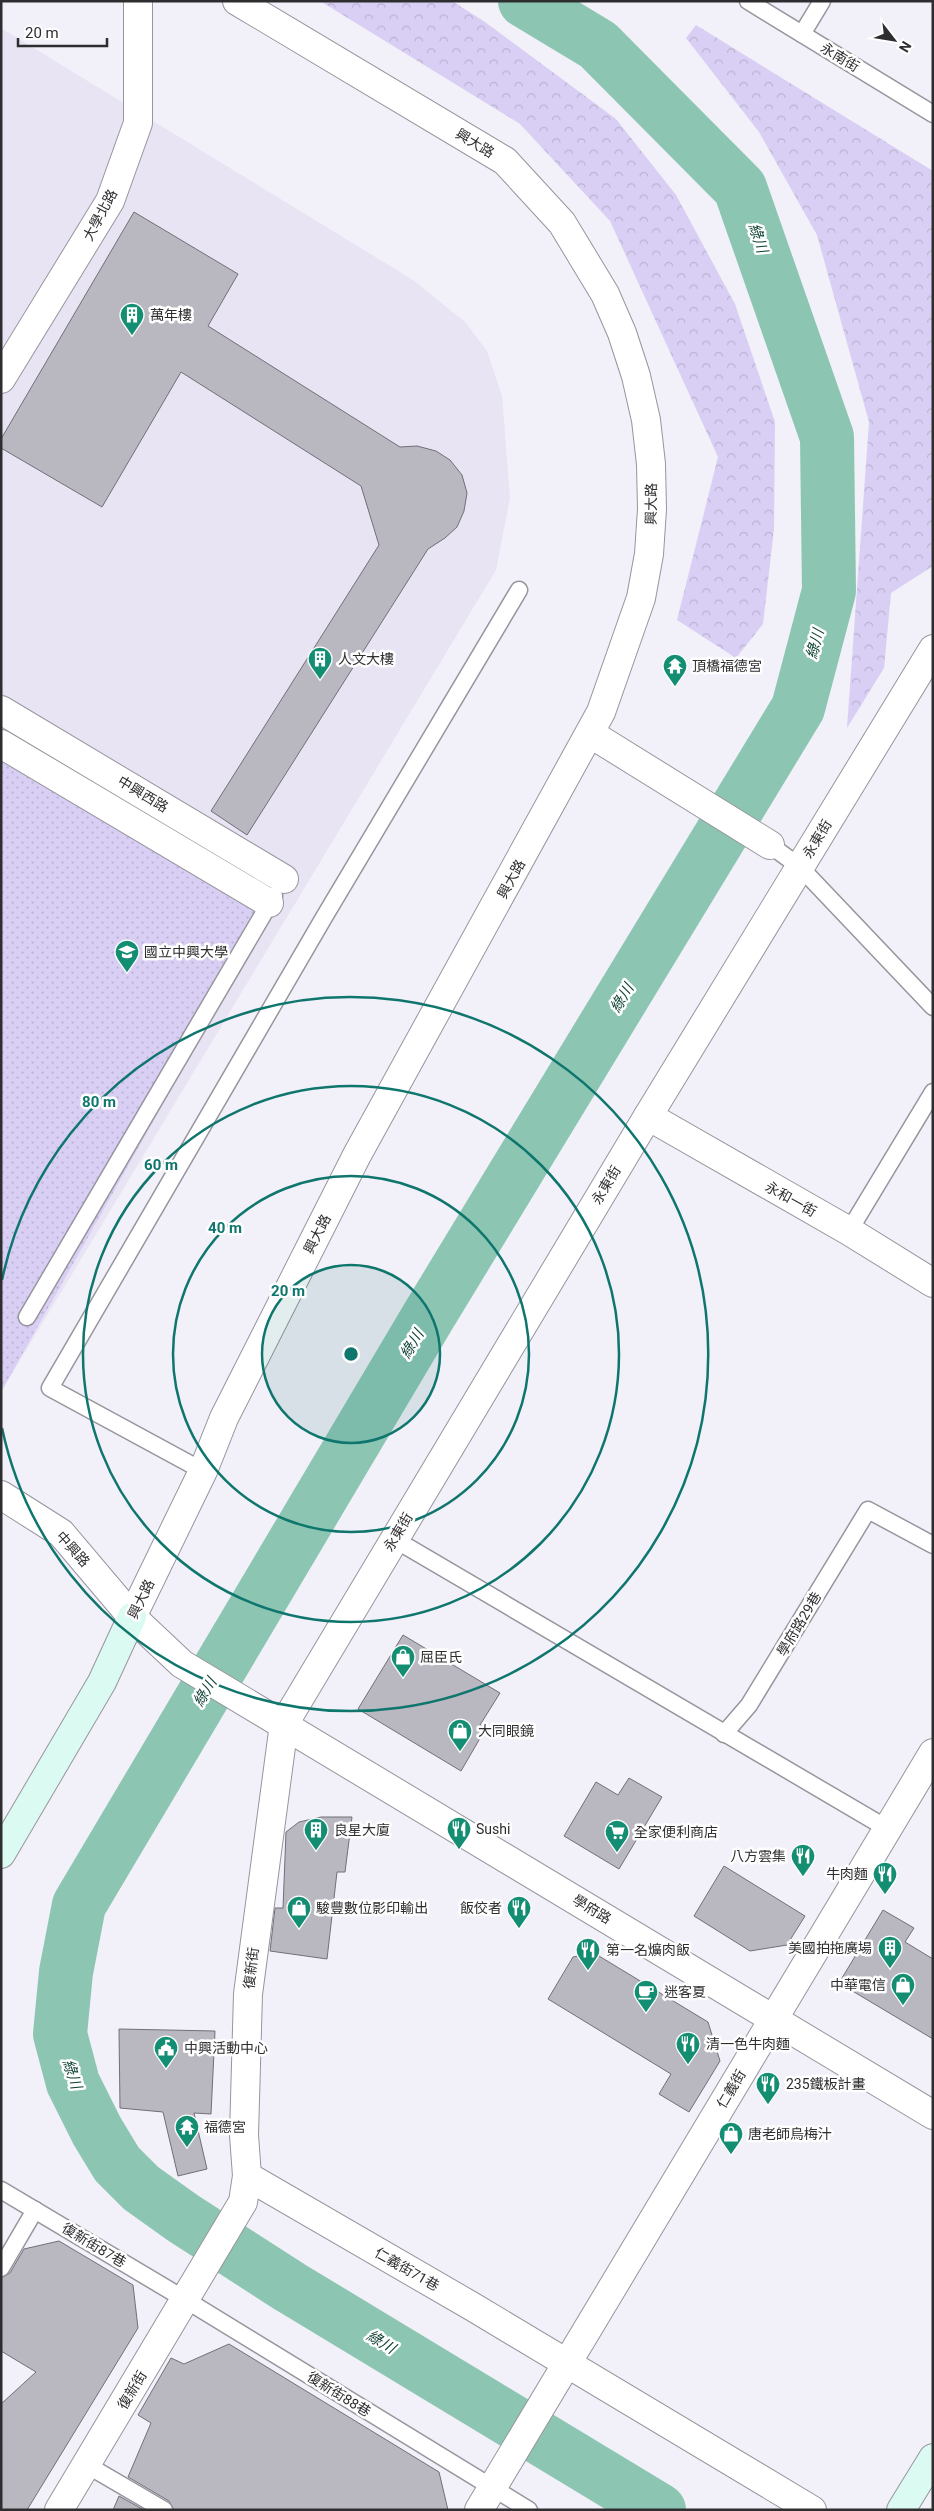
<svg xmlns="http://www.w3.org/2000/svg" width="934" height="2511" viewBox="0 0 934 2511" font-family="Roboto,'Noto Sans TC',sans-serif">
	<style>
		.built { fill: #e8e4f4 }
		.green { fill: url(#green-dots) }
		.forest { fill: url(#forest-crowns) }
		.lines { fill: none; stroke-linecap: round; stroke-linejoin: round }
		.river { stroke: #8cc6b3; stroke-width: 54 }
		.building { fill: #b9b7bf; stroke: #716f77 }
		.lane-casing { stroke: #97959d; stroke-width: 19 }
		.street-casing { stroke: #97959d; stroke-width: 30 }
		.secondary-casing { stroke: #97959d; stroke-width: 30 }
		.lane { stroke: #fff; stroke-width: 16 }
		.street { stroke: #fff; stroke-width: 28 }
		.secondary { stroke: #dbfaf1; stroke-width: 28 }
		.ring { fill: none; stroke: #0f766e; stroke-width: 2.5 }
		.labels { text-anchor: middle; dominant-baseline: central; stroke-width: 5; stroke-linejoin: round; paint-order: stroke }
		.street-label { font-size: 14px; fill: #2e2e31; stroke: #fefefe }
		.poi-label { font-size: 14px; fill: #2e2e31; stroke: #fefefe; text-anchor: start }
		.water-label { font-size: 15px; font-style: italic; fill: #0d4033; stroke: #fefefe }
		.centre { fill: #0f766e; stroke: #fefefe; stroke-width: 2.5 }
		.ring-label { font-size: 15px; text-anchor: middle; font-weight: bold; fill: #0f766e; stroke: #fefefe; stroke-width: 5; stroke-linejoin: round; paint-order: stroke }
	</style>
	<defs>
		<pattern id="green-dots" width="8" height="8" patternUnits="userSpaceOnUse" patternTransform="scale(1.25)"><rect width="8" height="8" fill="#d9cff5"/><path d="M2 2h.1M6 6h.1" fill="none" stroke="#bbb2d2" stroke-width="1.8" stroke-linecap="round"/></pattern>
		<pattern id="forest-crowns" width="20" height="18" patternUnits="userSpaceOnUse" patternTransform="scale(1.25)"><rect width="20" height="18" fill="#d9cff5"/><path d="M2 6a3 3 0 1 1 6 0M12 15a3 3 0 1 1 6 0" fill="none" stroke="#bbb2d2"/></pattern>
	</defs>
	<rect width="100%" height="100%" fill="#f2f0f8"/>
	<polygon class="built" points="1,28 413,280 465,322 487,351 502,396 510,498 496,570 1,1392"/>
	<polygon class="green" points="1,761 267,919 1,1392"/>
	<g class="forest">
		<polygon points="320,1 452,1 485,22 616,119 676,195 735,304 775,422 774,529 763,624 736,658 677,620 718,457 610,221 520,124"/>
		<polygon points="696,25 933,171 933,566 891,593 884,668 847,728 869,422 817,235 759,132 686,38"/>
	</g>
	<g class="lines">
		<polyline class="river" points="525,1 598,45 740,188 827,437 829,591 798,708 428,1317 79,1905 66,1972 60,2034 73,2083 97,2131 117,2164 141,2188 183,2218 290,2287 659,2510"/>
	</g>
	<g class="building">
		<polygon points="134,212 238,274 208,326 400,447 417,446 436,451 450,460 462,475 467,493 464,511 457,527 445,538 428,549 247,835 211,811 379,545 361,486 181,372 102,507 1,448 1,439"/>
		<polygon points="403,1635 500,1693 480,1725 486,1728 461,1771 358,1709"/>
		<polygon points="629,1778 662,1797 619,1869 564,1836 596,1782 618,1795"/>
		<polygon points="321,1817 352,1817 345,1872 337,1872 327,1959 270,1951 275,1908 283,1908 286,1832 299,1822"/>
		<polygon points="724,1866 805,1916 787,1945 750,1951 694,1916"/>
		<polygon points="883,1910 914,1928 905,1942 933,1959 933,2039 839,1983"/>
		<polygon points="594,1953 708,2022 720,2061 689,2112 659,2094 671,2074 548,1999 573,1957"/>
		<polygon points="119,2029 215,2031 211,2114 194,2113 207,2169 178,2176 163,2112 120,2108"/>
		<polygon points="59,2241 133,2285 138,2328 27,2510 1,2510 1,2404 36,2372 1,2351 1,2278 10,2273 24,2249"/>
		<polygon points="229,2344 439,2472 448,2510 174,2510 169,2501 128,2477 151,2423 138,2415 171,2358 184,2364"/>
		<polygon points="119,2496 144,2510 113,2510"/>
	</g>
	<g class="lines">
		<defs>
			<g id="lane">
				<polyline points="748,1 933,114"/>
				<polyline points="802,34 822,1"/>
				<polyline points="770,845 800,867 933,1007"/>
				<polyline points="849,1231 933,1092"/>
				<polyline points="27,1317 274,896"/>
				<polyline points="203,1471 50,1388 323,919 519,590"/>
				<polyline points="394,1539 888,1829"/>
				<polyline points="724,1734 749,1705 868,1510 933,1545"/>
				<polyline points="1,2190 186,2300 529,2510"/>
				<polyline points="1,2268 35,2210"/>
				<polyline points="87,2465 164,2510"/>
			</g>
			<g id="street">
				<polyline points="1,379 110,201 138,123 138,1"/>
				<polyline points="1,710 284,879"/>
				<polyline points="591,734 770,845"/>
				<polyline points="1,744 269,903"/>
				<polyline points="648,1116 849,1231 933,1283"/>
				<polyline points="1,1495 61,1533 132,1617 182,1664 933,2115"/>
				<polyline points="132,1617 203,1471 224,1418 357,1155 601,712 641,598 649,554 652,509 651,464 646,420 636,376 622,333 605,294 562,223 505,161 237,1"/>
				<polyline points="247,2176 473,2307 812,2510"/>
				<polyline points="59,2510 243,2202 247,2176 244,2135 248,1994 284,1724 648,1116 933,649"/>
				<polyline points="479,2510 933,1753"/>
			</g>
			<g id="secondary">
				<polyline points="1,1854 102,1682 132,1617"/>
				<polyline points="901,2510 933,2458"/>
			</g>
		</defs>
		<use href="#lane" class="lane-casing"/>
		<use href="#street" class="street-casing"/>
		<use href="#secondary" class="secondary-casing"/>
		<use href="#lane" class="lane"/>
		<use href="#street" class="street"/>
		<use href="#secondary" class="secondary"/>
	</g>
	<circle cx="351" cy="1354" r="89" fill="#0f766e" fill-opacity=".12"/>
	<g class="ring">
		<circle cx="351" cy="1354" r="89"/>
		<circle cx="351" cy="1354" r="178"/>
		<circle cx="351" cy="1354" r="268"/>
		<path d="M2 1280A357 357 0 1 1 2 1428"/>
	</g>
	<defs>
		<symbol id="building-pin" viewBox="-11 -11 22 30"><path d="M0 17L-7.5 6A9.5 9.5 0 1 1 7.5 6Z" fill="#138e73" stroke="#fefefe"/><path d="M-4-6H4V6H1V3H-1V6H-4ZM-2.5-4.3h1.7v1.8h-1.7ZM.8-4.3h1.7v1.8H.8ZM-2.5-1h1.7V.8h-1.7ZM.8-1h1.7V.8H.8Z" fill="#fff"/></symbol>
		<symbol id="temple-pin" viewBox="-11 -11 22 30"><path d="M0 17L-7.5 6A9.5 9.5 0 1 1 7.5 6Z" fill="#138e73" stroke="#fefefe"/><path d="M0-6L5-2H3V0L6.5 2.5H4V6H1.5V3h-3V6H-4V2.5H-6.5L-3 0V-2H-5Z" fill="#fff"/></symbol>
		<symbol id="university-pin" viewBox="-11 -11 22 30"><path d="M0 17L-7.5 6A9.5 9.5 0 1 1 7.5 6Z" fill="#138e73" stroke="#fefefe"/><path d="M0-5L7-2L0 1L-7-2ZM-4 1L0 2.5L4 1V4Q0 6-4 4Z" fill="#fff"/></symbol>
		<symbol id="shop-pin" viewBox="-11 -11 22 30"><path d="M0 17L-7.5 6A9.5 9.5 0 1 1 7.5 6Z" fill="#138e73" stroke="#fefefe"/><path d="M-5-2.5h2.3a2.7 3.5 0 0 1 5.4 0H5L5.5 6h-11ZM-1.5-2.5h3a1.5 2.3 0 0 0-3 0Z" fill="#fff"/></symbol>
		<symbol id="restaurant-pin" viewBox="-11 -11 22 30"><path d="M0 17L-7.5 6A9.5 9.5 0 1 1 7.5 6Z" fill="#138e73" stroke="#fefefe"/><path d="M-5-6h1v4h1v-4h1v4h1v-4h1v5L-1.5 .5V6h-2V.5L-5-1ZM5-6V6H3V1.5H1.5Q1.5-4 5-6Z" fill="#fff"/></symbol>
		<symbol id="supermarket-pin" viewBox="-11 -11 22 30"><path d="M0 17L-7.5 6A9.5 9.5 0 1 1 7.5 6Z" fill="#138e73" stroke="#fefefe"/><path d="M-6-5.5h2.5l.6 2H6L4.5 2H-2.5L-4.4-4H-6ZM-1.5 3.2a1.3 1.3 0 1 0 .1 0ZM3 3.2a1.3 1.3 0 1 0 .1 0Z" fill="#fff"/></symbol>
		<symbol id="cafe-pin" viewBox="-11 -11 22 30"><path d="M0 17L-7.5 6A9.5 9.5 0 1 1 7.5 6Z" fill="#138e73" stroke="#fefefe"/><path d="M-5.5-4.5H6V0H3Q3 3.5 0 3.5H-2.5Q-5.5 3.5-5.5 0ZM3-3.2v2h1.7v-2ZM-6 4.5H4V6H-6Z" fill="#fff"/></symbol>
		<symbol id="civic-pin" viewBox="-11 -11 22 30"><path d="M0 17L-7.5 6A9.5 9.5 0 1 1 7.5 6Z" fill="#138e73" stroke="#fefefe"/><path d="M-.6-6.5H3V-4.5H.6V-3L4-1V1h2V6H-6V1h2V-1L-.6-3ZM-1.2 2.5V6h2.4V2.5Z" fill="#fff"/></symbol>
	</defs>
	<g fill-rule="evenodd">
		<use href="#building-pin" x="118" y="301" width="28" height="38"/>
		<use href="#building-pin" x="306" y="645" width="28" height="38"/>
		<use href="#temple-pin" x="661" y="652" width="28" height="38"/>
		<use href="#university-pin" x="113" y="938" width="28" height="38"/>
		<use href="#shop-pin" x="389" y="1643" width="28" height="38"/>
		<use href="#shop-pin" x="446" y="1717" width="28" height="38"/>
		<use href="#restaurant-pin" x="445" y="1815" width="28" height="38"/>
		<use href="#building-pin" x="302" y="1816" width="28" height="38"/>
		<use href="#supermarket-pin" x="603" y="1818" width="28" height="38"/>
		<use href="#restaurant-pin" x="789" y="1842" width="28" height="38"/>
		<use href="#restaurant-pin" x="871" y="1860" width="28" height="38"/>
		<use href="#shop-pin" x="285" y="1894" width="28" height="38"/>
		<use href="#restaurant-pin" x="505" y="1894" width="28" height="38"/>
		<use href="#building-pin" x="876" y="1934" width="28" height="38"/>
		<use href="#restaurant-pin" x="574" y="1936" width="28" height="38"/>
		<use href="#shop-pin" x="889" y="1971" width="28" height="38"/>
		<use href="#cafe-pin" x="632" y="1978" width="28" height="38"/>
		<use href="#restaurant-pin" x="674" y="2030" width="28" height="38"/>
		<use href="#civic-pin" x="152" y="2034" width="28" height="38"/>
		<use href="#restaurant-pin" x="754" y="2070" width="28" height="38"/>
		<use href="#temple-pin" x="173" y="2113" width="28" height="38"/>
		<use href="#shop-pin" x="717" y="2120" width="28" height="38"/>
	</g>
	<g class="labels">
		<g class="street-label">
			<text transform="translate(840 57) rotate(31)">永南街</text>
			<text transform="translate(475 143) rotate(31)">興大路</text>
			<text transform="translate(100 215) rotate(-62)">大學北路</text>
			<text transform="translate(651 504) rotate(-89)">興大路</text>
			<text transform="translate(143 794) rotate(31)">中興西路</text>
			<text transform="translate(817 839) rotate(-59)">永東街</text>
			<text transform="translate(511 879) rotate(-61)">興大路</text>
			<text transform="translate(606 1185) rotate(-59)">永東街</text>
			<text transform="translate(791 1199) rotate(29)">永和一街</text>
			<text transform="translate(317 1234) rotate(-63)">興大路</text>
			<text transform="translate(398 1532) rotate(-59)">永東街</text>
			<text transform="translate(73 1549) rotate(48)">中興路</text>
			<text transform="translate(141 1599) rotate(-64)">興大路</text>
			<text transform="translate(799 1624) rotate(-59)">學府路29巷</text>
			<text transform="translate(592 1909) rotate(31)">學府路</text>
			<text transform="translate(251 1968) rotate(-83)">復新街</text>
			<text transform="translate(731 2089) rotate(-59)">仁義街</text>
			<text transform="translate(94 2245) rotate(31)">復新街87巷</text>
			<text transform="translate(407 2269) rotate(30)">仁義街71巷</text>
			<text transform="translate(132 2390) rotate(-59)">復新街</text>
			<text transform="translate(339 2394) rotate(32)">復新街88巷</text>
		</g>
		<g class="poi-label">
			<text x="150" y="315">萬年樓</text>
			<text x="338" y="659">人文大樓</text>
			<text x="692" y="666">頂橋福德宮</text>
			<text x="144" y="952">國立中興大學</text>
			<text x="420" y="1657">屈臣氏</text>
			<text x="478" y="1731">大同眼鏡</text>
			<text x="476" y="1829">Sushi</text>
			<text x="334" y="1830">良星大廈</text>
			<text x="634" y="1832">全家便利商店</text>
			<text x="786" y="1856" text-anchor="end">八方雲集</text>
			<text x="868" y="1874" text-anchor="end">牛肉麵</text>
			<text x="316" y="1908">駿豐數位影印輸出</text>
			<text x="502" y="1908" text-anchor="end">飯佼者</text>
			<text x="872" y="1948" text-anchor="end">美國拍拖廣場</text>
			<text x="606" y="1950">第一名爌肉飯</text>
			<text x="886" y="1985" text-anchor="end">中華電信</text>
			<text x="664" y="1992">迷客夏</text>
			<text x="706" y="2044">清一色牛肉麵</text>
			<text x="184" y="2048">中興活動中心</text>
			<text x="786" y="2084">235鐵板計畫</text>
			<text x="204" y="2127">福德宮</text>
			<text x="748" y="2134">唐老師烏梅汁</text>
		</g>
		<g class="water-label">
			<text transform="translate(758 238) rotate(71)">綠川</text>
			<text transform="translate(815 644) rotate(-75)">綠川</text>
			<text transform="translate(622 998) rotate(-59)">綠川</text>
			<text transform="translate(412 1344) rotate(-59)">綠川</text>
			<text transform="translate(205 1692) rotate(-59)">綠川</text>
			<text transform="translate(72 2074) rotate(71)">綠川</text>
			<text transform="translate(381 2342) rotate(31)">綠川</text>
		</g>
	</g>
	<circle cx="351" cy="1354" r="8" class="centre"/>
	<g class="ring-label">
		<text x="99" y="1107">80 m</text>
		<text x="161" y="1170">60 m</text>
		<text x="225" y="1233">40 m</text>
		<text x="288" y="1296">20 m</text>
	</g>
	<rect width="934" height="2511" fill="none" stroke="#2e2e31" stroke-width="5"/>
	<g transform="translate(894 40) rotate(121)" stroke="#fefefe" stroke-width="4" paint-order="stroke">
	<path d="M0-4L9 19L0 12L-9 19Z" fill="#2e2e31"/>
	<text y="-8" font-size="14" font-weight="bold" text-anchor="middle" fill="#2e2e31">N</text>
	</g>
	<path d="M18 38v8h89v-8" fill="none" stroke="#2e2e31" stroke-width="2.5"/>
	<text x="25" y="38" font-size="15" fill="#2e2e31" stroke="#fefefe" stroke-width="4" paint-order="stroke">20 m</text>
</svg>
